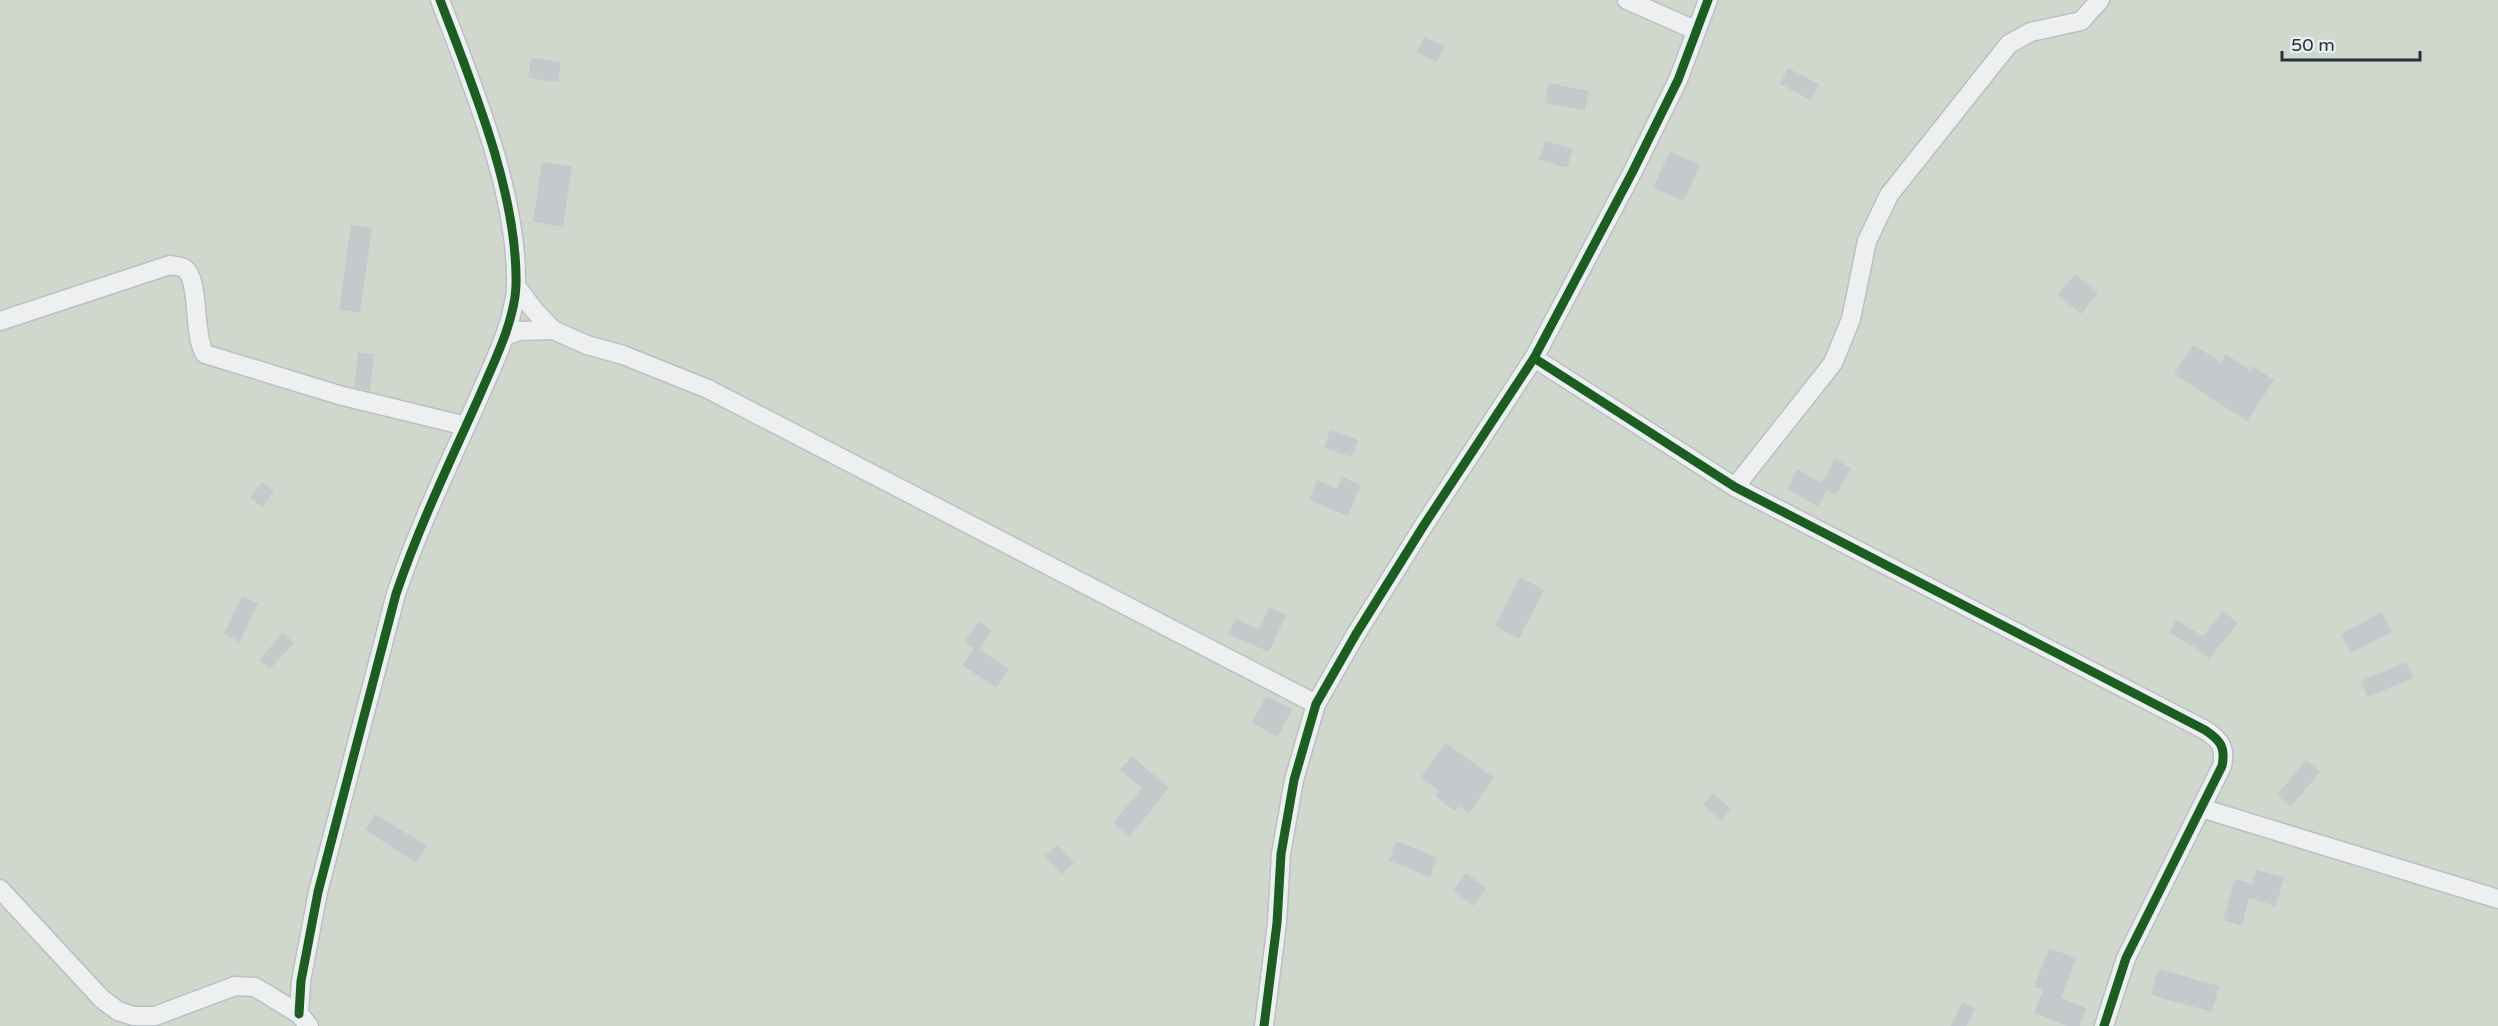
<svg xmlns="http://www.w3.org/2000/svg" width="2498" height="1026" viewBox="0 0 2498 1026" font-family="'Varela Round',sans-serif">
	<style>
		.green { fill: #d0d8cd }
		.building { fill: #c6c9cc }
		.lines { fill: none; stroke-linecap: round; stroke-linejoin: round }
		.street-casing { stroke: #bcbfc2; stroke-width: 21 }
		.street { stroke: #edeff1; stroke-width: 18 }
		.cycleway-casing { stroke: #eaf0f4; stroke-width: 13 }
		.cycleway { stroke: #1b5e20; stroke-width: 9 }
	</style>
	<rect width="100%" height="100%" fill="#dee1e4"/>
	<rect class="green" x="0" y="0" width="2498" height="1026"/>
	<g class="building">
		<polygon points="1424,37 1445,46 1437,62 1417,53"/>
		<polygon points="531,58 561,62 558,82 528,78"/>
		<polygon points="1788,68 1819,84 1811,100 1780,84"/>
		<polygon points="1549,83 1589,91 1585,111 1545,103"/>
		<polygon points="1545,141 1573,149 1567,168 1539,160"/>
		<polygon points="1670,151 1700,165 1684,201 1653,188"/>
		<polygon points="542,162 572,166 563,227 533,222"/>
		<polygon points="351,225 372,228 360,313 339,310"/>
		<polygon points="2075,274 2098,293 2081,314 2058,295"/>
		<polygon points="2193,345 2221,362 2226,354 2250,370 2253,366 2274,380 2247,421 2174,374"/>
		<polygon points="358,352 374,354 370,391 354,387"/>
		<polygon points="1330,430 1358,440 1352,457 1324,448"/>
		<polygon points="1835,459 1851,468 1836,496 1827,490 1818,507 1787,489 1797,469 1822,483"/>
		<polygon points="1342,477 1361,485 1348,516 1309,500 1317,480 1337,489"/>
		<polygon points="262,482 274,491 262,507 250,498"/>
		<polygon points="1520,577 1544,590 1519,639 1495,626"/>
		<polygon points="242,596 258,603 240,642 224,634"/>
		<polygon points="1269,607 1286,615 1269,652 1228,634 1235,619 1259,629"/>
		<polygon points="2223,611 2238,623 2209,659 2196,648 2169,633 2176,620 2203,636"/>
		<polygon points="2382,612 2392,632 2351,653 2341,634"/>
		<polygon points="979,621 992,630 979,649 1009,669 996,688 962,665 974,648 964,642"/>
		<polygon points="283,633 294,643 270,669 259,660"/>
		<polygon points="2406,662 2413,678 2367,697 2361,681"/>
		<polygon points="1266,696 1292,709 1278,737 1252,723"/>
		<polygon points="1446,743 1494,778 1469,813 1459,806 1455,811 1435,796 1439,791 1421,777"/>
		<polygon points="1132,756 1169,788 1129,837 1113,823 1142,788 1120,770"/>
		<polygon points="2306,760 2320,772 2291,807 2277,795"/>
		<polygon points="1713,793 1731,809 1721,821 1703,805"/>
		<polygon points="375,814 427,846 417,863 365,830"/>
		<polygon points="1396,841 1437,857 1430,877 1389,861"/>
		<polygon points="1057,845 1074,863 1062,874 1045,856"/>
		<polygon points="2256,870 2284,877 2276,906 2249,898 2242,926 2223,920 2235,879 2252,884"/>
		<polygon points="1466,873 1486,888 1473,906 1453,891"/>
		<polygon points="2049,948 2076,958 2061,998 2086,1008 2080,1026 2067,1026 2034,1013 2043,990 2034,987"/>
		<polygon points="2158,969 2219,986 2212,1012 2151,995"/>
		<polygon points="1962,1002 1975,1008 1967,1026 1951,1026"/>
	</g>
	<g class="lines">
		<defs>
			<g id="street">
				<polyline points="1627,0 1695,30"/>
				<polyline points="516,286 534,310 553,330 587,345 623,355 708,389 1316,704"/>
				<path d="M0 321 170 265C174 266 180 266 184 268 201 280 192 334 205 354L339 395 466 426"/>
				<polyline points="505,336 519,331 553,330"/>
				<path d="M1534 358 1735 487 2205 730C2220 740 2226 747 2222 766L2126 958 2104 1026"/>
				<polyline points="1735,487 1833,363 1851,319 1867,241 1889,195 2009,44 2031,32 2081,21 2100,0"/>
				<polyline points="2201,808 2498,899"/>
				<polyline points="0,889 102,999 118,1011 133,1016 155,1016 235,986 255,987 299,1014 309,1026"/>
				<path d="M299 1014 301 981 318 892 396 594C419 526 450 462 479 397 493 364 515 321 516 285 518 194 472 84 440 0"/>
				<polyline points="1264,1026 1277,923 1281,854 1294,780 1316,704 1356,634 1424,525 1534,358 1632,173 1678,80 1708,0"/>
			</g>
		</defs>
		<use href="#street" class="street-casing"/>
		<use href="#street" class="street"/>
		<defs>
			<g id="cycleway">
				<path d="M1534 358 1735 487 2205 730C2220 740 2226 747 2222 766L2126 958 2104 1026"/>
				<path d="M299 1014 301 981 318 892 396 594C419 526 450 462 479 397 493 364 515 321 516 285 518 194 472 84 440 0"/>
				<polyline points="1264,1026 1277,923 1281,854 1294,780 1316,704 1356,634 1424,525 1534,358 1632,173 1678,80 1708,0"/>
			</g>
		</defs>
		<use href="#cycleway" class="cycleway-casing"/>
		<use href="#cycleway" class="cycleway"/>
	</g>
	<path d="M2282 51v9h138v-9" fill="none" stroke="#24313e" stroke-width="3"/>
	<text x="2291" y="51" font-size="18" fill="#24313e" stroke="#eaf0f4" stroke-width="4.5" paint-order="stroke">50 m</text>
</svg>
